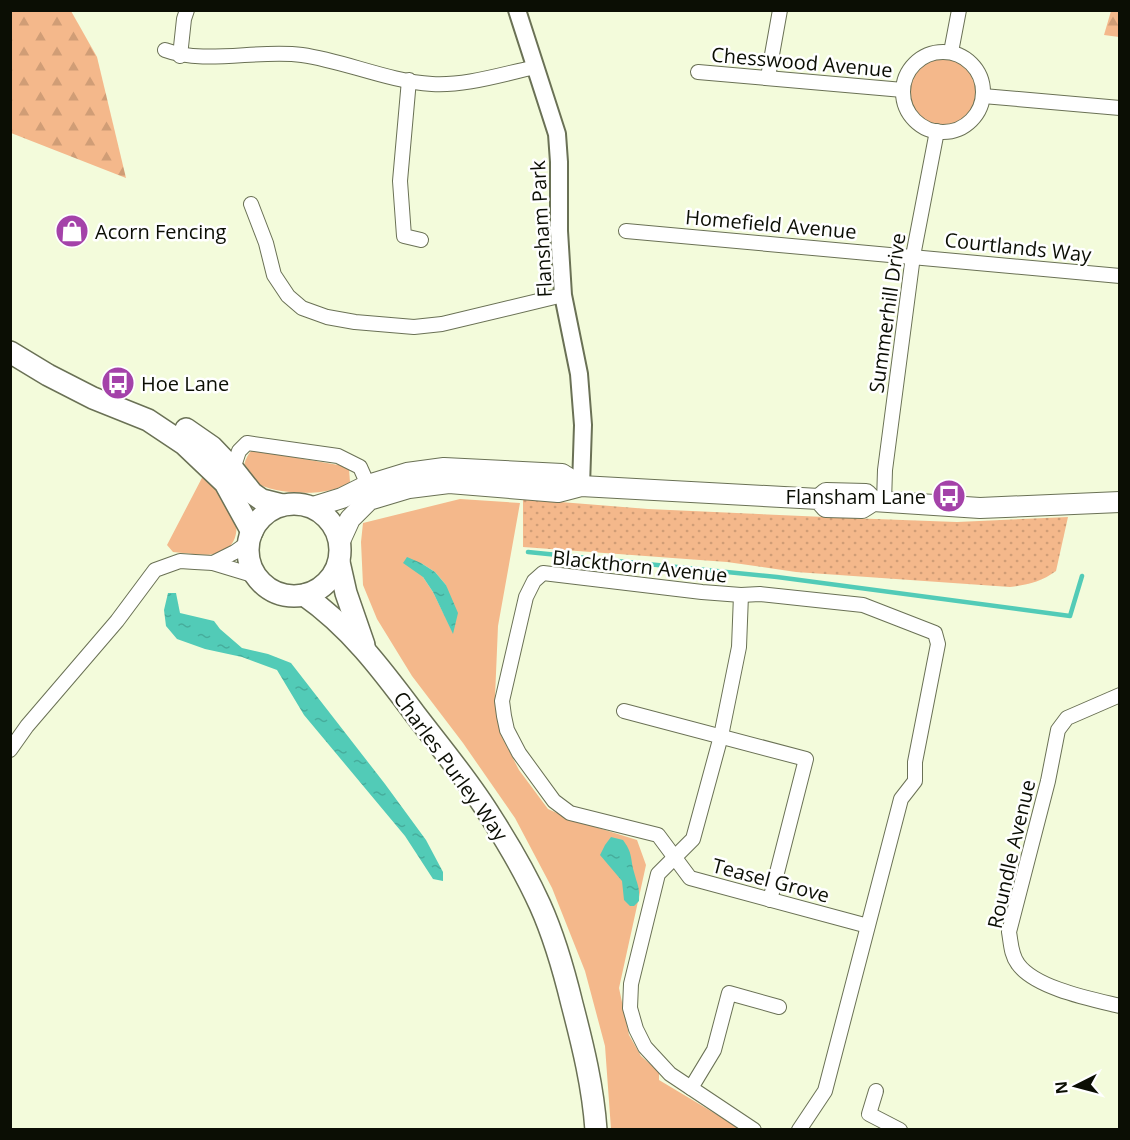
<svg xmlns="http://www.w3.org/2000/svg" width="1130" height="1140" viewBox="0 0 1130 1140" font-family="'Open Sans',sans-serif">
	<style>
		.grass { fill: #f4b88b; fill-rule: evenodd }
		.forest { fill: url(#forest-firs) }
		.park { fill: url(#park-dots) }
		.water { fill: url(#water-ripples) }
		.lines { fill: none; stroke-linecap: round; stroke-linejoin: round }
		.stream { stroke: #52cbb7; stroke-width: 4.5 }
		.minor-casing { stroke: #6a7155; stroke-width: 16 }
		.tertiary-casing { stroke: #6a7155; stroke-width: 20 }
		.secondary-casing { stroke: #6a7155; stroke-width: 22 }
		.primary-casing { stroke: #6a7155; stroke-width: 24 }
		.minor { stroke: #fff; stroke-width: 14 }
		.tertiary { stroke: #fff; stroke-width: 16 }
		.secondary { stroke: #fff; stroke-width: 20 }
		.primary { stroke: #fff; stroke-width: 21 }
		.labels { text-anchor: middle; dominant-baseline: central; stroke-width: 5; stroke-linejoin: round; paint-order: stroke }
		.street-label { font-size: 20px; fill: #0b0e04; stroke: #fff }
		.poi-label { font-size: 20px; fill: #0b0e04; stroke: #fff; text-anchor: start }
	</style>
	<defs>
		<pattern id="forest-firs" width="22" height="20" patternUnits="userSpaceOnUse" patternTransform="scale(1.5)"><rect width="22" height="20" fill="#f4b88b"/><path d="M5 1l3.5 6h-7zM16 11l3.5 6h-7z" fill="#d09d76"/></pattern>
		<pattern id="park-dots" width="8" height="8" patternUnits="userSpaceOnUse" patternTransform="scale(1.5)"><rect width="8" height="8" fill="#f4b88b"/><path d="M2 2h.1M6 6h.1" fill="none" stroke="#d09d76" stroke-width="1.8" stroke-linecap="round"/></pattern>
		<pattern id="water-ripples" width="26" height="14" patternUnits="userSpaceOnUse" patternTransform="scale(1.5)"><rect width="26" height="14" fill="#52cbb7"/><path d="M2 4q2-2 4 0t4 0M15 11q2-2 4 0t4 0" fill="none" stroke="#46ad9c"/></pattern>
	</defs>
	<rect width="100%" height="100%" fill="#f3fbdb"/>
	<g class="grass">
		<circle cx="944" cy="92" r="34"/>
		<path d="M252 450 344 466 349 469 350 482C326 503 214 494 252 450Z"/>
		<path d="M204 474C219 491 246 518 233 542 230 547 225 552 219 553 205 557 187 553 173 552L167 545Z"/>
		<path d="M460 499 520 503 498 626 495 697 501 735 519 770 548 809 573 820 637 840 646 865 619 988 629 1035 641 1056 659 1072V1080L741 1129H611L605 1046 585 971 552 888 515 818 463 743 412 676 377 619 363 585 361 542 363 523ZM421 563 435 572 446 585 453 633 433 592 423 577Z"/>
	</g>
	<g class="forest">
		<polygon points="10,11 71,11 97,57 126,178 11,133"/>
		<polygon points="1111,11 1119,11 1119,37 1104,35"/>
	</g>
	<path class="park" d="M523 499 648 509 848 518 957 522 1068 517 1056 571C1041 582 1027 585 1010 587L796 572 727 562 523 547Z"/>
	<g class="water">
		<polygon points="407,557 421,563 435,572 446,585 458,613 453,634 433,592 423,577 403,563"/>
		<polygon points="168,593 176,593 180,613 214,621 220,629 242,648 268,654 291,663 385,784 426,840 443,872 443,881 433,879 405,836 304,715 277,670 242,657 205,649 177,639 166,626 164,610"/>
		<path d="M611 837 623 840C633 854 630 857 634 872 637 884 640 887 639 901L634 906H630L624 900 622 881 600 855 605 845Z"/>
	</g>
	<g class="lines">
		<polyline class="stream" points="528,552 777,577 1070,616 1082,576"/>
		<defs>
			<g id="minor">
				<path d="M165 50C205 65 258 49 302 55 345 61 387 81 432 84 466 86 502 74 536 67"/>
				<polyline points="951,52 959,10"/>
				<circle cx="943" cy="92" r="40"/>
				<polyline points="180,56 184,19 187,10"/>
				<polyline points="698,72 903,90"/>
				<polyline points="768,77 780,10"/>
				<polyline points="409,80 400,181 404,236 421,240"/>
				<polyline points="983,96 1120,108"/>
				<polyline points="251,204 266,243 274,275 288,296 302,308 327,317 355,322 414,327 442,324 563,295"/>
				<polyline points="626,231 1120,276"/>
				<polyline points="233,469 239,451 247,443 338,456 360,467 368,485"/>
				<polyline points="884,502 885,470 913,256 937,131"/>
				<polyline points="213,563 235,552 249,542"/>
				<polyline points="741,595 739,647 721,736 693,839 658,874 631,984 630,1008 636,1029 645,1047 670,1074 754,1130"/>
				<path d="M1120 695 1067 718 1058 730 1048 781 1009 932C1011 943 1011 955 1018 964 1035 988 1091 999 1120 1006"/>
				<polyline points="624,711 806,759 770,900"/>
				<polyline points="10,750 27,726 117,621 155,570 180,561 195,562 213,563 256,576"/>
				<polyline points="691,1088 714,1050 729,993 779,1007"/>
				<polyline points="876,1091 869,1114 900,1130"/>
				<polyline points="799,1130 825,1091 901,799 915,781 915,762 938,644 935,633 863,605 760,594 741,595 702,592 543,573 534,581 526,597 502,701 504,716 507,730 519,753 554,801 570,813 658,835 690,878 868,926"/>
			</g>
			<polyline id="tertiary" points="517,10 557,134 559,162 559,231 563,295 579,374 583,425 581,486"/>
			<g id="secondary">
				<polyline points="819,499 826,493 866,494 873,501"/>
				<polyline points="313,507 342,498 368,485 407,473 444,468 562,474 581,486"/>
				<polyline points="340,541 350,519 369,500 409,488 449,483 558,492 581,486 819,499 826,507 862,508 873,501 980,508 1120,502"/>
			</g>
			<g id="primary">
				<polyline points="10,352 48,375 93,398 148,420 184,444 225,483 252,532"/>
				<polyline points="186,429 212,447 233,469 252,493 262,500 282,505"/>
				<circle cx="294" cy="550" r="46"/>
				<polyline points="339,562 346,593 364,645"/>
				<path d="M304 595C350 627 382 670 415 714 441 748 469 781 491 817 509 845 526 874 540 905 554 936 564 971 572 1004 583 1046 593 1087 596 1130"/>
			</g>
		</defs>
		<use href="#minor" class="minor-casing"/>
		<use href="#tertiary" class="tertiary-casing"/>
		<use href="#secondary" class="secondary-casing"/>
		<use href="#primary" class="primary-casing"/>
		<use href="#minor" class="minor"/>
		<use href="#tertiary" class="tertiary"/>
		<use href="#secondary" class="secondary"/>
		<use href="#primary" class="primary"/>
	</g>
	<defs>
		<symbol id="shop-disc" viewBox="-11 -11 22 22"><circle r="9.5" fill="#a442a9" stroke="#fff"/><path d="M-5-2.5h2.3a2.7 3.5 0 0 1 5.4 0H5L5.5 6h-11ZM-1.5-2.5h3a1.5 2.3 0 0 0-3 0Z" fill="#fff"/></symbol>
		<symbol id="bus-disc" viewBox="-11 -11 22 22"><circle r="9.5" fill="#a442a9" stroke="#fff"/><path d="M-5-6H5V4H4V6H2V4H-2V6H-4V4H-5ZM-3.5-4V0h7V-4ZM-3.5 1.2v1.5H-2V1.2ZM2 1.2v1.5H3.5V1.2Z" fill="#fff"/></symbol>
	</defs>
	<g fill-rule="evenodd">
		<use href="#shop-disc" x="53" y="212" width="38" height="38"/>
		<use href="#bus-disc" x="99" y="364" width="38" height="38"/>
		<use href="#bus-disc" x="930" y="477" width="38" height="38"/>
	</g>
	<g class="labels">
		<g class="street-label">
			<text transform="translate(802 62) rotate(5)">Chesswood Avenue</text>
			<text transform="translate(771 224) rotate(5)">Homefield Avenue</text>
			<text transform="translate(541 229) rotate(-93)">Flansham Park</text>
			<text transform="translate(1018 247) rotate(6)">Courtlands Way</text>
			<text transform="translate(887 313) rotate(-82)">Summerhill Drive</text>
			<text transform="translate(640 566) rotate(6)">Blackthorn Avenue</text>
			<text transform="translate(451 766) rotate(54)">Charles Purley Way</text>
			<text transform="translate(1011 854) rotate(-77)">Roundle Avenue</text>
			<text transform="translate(771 880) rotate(15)">Teasel Grove</text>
		</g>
		<g class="poi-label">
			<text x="95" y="231">Acorn Fencing</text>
			<text x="141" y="383">Hoe Lane</text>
			<text x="926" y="496" text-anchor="end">Flansham Lane</text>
		</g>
	</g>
	<rect width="1130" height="1140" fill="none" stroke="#0b0e04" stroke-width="24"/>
	<g transform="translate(1076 1086) rotate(264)" stroke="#ffffff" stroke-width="4.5" paint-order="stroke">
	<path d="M0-4.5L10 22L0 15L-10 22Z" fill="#0b0e04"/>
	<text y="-9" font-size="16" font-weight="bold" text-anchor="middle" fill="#0b0e04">N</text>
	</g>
</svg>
